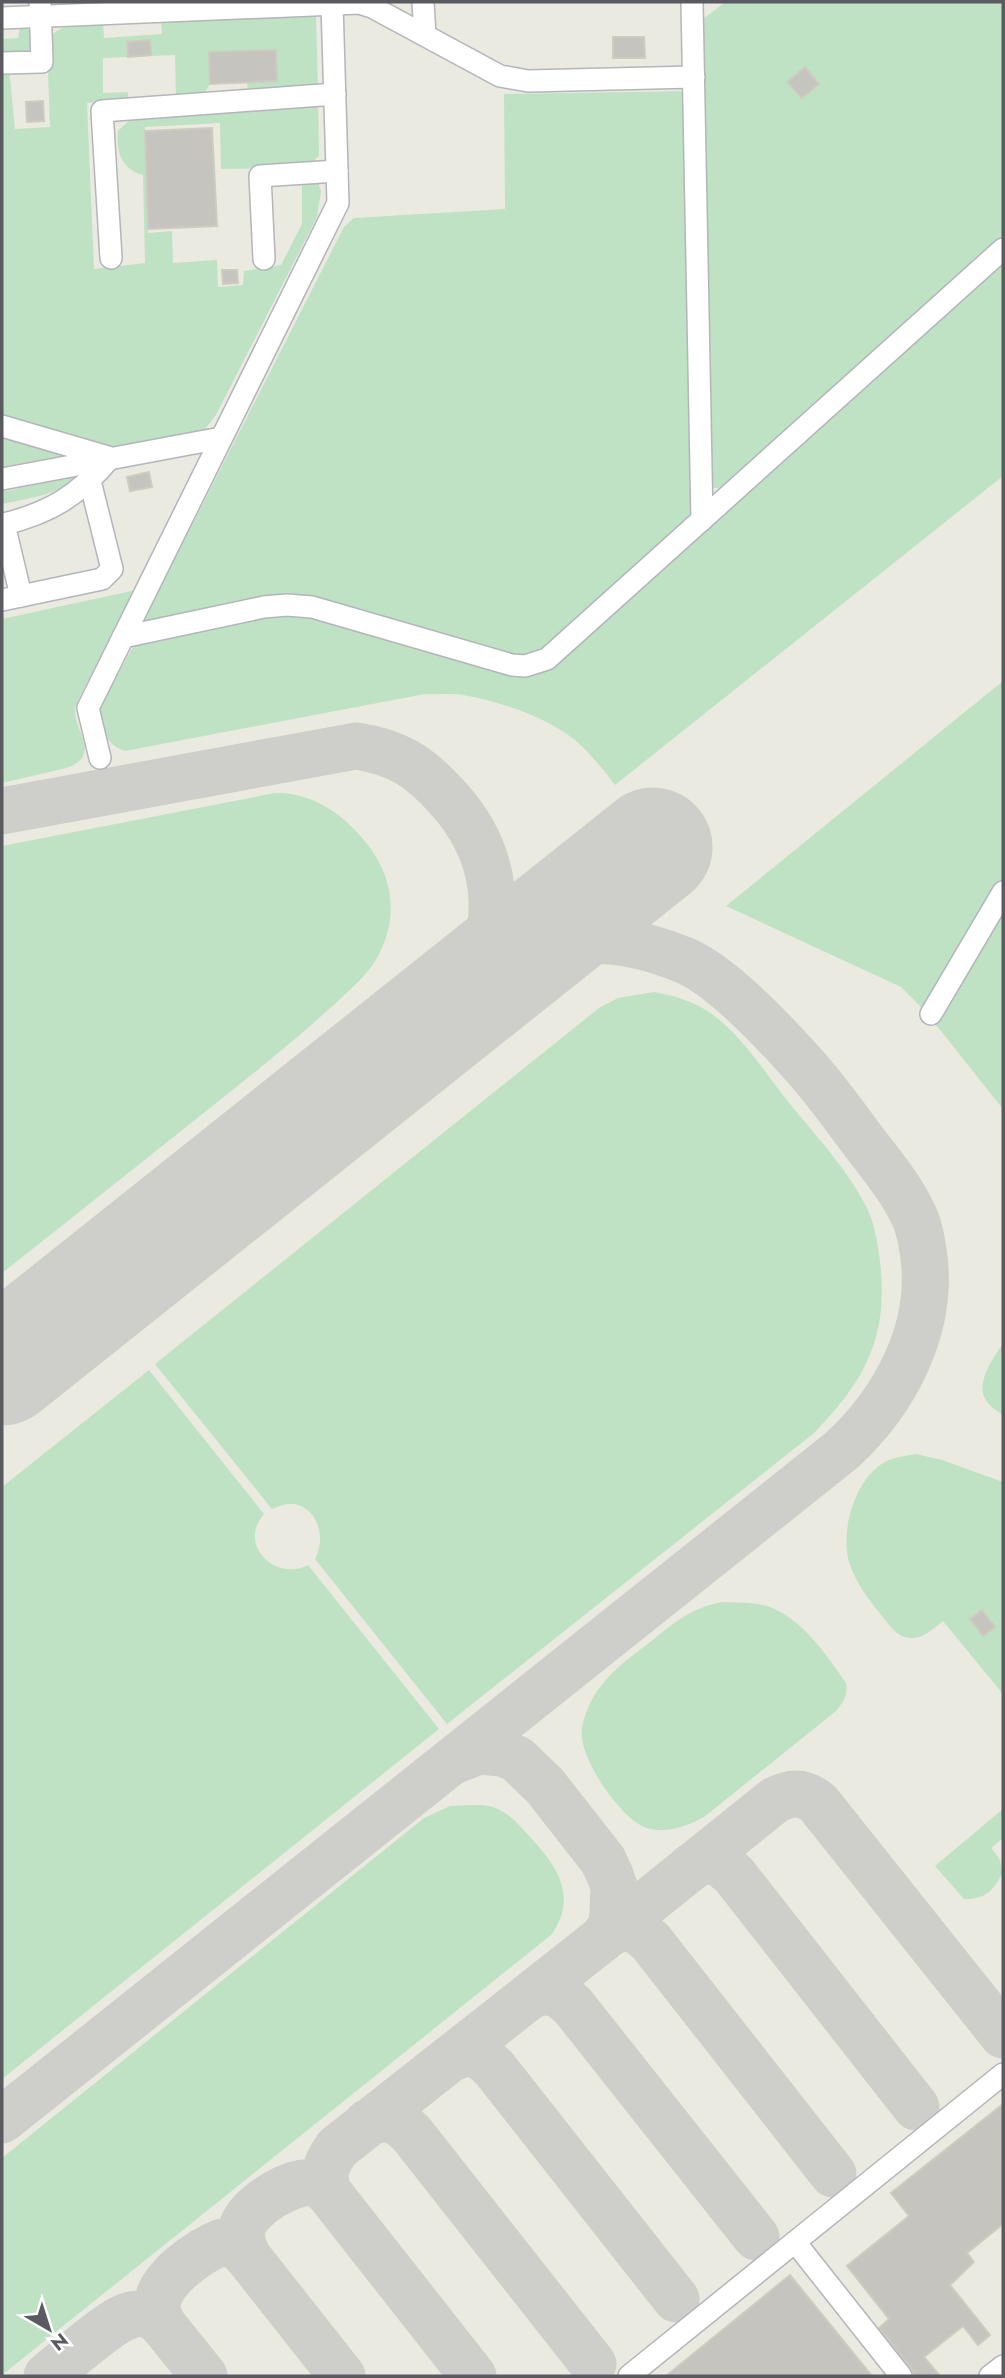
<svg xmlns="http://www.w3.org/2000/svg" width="1005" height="2378" viewBox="0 0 1005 2378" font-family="Jost,sans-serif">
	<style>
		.green { fill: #bee2c3 }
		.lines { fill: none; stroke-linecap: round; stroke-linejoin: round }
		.taxiway { stroke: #cececa; stroke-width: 47 }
		.runway { stroke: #cececa; stroke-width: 119 }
		.building { fill: #c6c4be; stroke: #cfccbf; stroke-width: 2 }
		.minor-casing { stroke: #b3b5ba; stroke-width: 24 }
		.minor { stroke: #fff; stroke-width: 21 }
	</style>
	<rect width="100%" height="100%" fill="#ebeae1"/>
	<g class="green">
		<polygon points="759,2 1003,2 1003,242 724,488 714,488 707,482 703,473 703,19 724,3"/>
		<path d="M316 16 318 90 248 91 247 83 277 81 276 50 209 52 210 84 206 91 176 97 175 55 103 58V93L128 92V100L87 103 94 269 145 263 143 175C121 169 116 151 118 131L134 116 318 99 319 156 305 168 221 169 220 123 145 127 148 233 172 231 173 263 217 260 218 287 243 285 244 271 281 265 302 224V177L318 182 321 191 317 217 216 415 205 429 110 451 2 420V68H9L15 129 50 127 47 42C57 22 83 25 103 23L104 38 162 34 161 21Z"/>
		<polygon points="20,27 27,28 35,37 35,47 30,54 2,59 2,39 18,38"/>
		<polygon points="690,91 694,517 543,657 527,660 324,602 140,627 344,227 354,218 505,209 504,94"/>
		<path d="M1003 255V476L615 785C603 769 590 753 575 740 544 716 501 702 463 695 451 693 437 695 425 694L125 751C104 744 104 729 98 711L136 641 277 615 302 614 526 674Z"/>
		<polygon points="2,436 71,454 2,467"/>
		<path d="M76 476C68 493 20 500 2 504V492Z"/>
		<path d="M136 590 79 698C78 702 75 706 75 710 75 733 102 756 66 768L2 783V619Z"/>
		<polygon points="1003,681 1003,1109 925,1011 901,987 726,906"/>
		<path d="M275 793C313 792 346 816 368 845 392 876 398 914 381 950 372 971 354 986 337 1002 304 1032 270 1060 235 1088 157 1150 80 1212 2 1273V846Z"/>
		<path d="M654 992C671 995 689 1000 704 1009 738 1029 762 1069 786 1099 814 1134 848 1169 868 1210 875 1226 878 1245 880 1262 889 1336 865 1381 814 1433L447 1724 315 1559C326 1540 319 1508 294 1504 286 1503 278 1507 272 1509L155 1364 599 1008 618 998Z"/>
		<path d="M1003 1344V1415C997 1411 990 1407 986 1400 975 1384 993 1357 1003 1344Z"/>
		<path d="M149 1370 264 1514C237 1544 275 1582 308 1565L439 1729 2 2079V1487Z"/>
		<path d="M916 1454 942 1460 1003 1482V1694L943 1621C934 1628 923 1639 911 1638 898 1638 889 1625 882 1616 868 1599 856 1583 849 1562 840 1531 855 1478 885 1462 894 1457 906 1456 916 1454Z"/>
		<path d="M722 1602C737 1603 753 1602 767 1606 802 1618 826 1654 846 1683 848 1695 844 1701 836 1711L704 1817C687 1826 667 1834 647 1828 622 1821 577 1756 582 1729 589 1688 617 1667 649 1643 674 1623 690 1608 722 1602Z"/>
		<path d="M471 1805C478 1805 486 1805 493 1807 510 1813 519 1825 531 1838 558 1867 578 1898 551 1935L2 2375V2158L424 1818 450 1806Z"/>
		<path d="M1003 1809V1838L991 1848 999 1858 1003 1872C994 1890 985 1900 964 1899L935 1866Z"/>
	</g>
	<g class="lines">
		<g class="taxiway">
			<path d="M2 811 356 746C397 752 419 766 447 797 497 851 509 925 465 989 459 997 451 1005 444 1013"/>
			<path d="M691 1867C712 1856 718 1861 734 1875L916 2107"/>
			<path d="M608 1934C628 1923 635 1928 651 1942L833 2174"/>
			<path d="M602 1939 775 1800C791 1792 803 1791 818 1803L1003 2035"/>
			<path d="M530 1996C549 1988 558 1992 573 2006L756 2237"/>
			<path d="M451 2058C472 2050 478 2053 494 2068L676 2299"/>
			<path d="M2 2120 842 1450C895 1401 933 1330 924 1257 922 1244 920 1228 914 1216 902 1190 884 1168 867 1146 845 1117 825 1088 801 1062 774 1032 718 972 681 959 648 946 607 936 572 943 550 947 528 956 506 964"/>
			<path d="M367 2123C387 2115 396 2119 411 2133L593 2364"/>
			<polyline points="329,2193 473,2376"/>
			<polyline points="248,2257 342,2376"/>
			<polyline points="163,2325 204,2376"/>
			<path d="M47 2376C65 2362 109 2322 128 2316 142 2311 154 2315 163 2325 160 2319 156 2312 157 2305 159 2278 200 2251 222 2242L239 2247 248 2257C243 2247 239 2236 243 2225 251 2205 290 2181 311 2183 319 2183 324 2188 329 2193 321 2175 326 2164 337 2148L602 1939 611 1927 613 1914 614 1887 610 1875 603 1860 545 1786 517 1759 502 1753 479 1751 451 1762"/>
		</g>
		<polyline class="runway" points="2,1366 653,847"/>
	</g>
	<g class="building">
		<polygon points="613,37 644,37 645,58 613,58"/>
		<polygon points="150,40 151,55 128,57 127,42"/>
		<polygon points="276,50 277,81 210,84 209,52"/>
		<polygon points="805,67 819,84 802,98 787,82"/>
		<polygon points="43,101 44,121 27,122 26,102"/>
		<polygon points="212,128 217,226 148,229 145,131"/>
		<polygon points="222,270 237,270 238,283 223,284"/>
		<polygon points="149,472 152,487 130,491 127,477"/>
		<polygon points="982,1610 995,1627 983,1636 970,1619"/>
		<polygon points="1003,2104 1003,2224 967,2253 974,2262 950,2285 990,2335 978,2345 963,2326 924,2357 940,2376 914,2376 911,2368 879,2328 889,2319 847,2266 909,2216 891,2193"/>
		<polygon points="790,2275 872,2376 666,2376"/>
	</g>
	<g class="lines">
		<defs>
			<g id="minor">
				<polyline points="423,2 425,35"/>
				<polyline points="692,2 702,520"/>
				<polyline points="2,18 359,3 372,7 500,76 528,81 694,77"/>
				<polyline points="2,63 42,62 40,2"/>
				<polyline points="111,258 102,111 335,94"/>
				<polyline points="264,259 260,176 337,171"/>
				<polyline points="2,426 108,457"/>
				<polyline points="2,479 221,438"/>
				<polyline points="21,596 102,579 112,569 90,481"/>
				<path d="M2 600 21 596 4 524C50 513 79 495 110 458"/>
				<polyline points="123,637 264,607 287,605 312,607 512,665 525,666 547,659 1003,249"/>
				<polyline points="100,758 88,708 338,203 332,4"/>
				<polyline points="931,1014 1003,892"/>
				<polyline points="795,2242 901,2376"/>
				<polyline points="629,2376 1003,2074"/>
				<polyline points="990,2376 1003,2366"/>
			</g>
		</defs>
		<use href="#minor" class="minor-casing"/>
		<use href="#minor" class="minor"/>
	</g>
	<rect width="1005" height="2378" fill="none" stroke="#595b61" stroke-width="7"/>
	<g transform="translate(49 2329) rotate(141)" stroke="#ffffff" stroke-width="5" paint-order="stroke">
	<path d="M0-5L12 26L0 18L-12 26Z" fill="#595b61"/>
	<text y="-10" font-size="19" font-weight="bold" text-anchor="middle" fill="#595b61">N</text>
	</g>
</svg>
